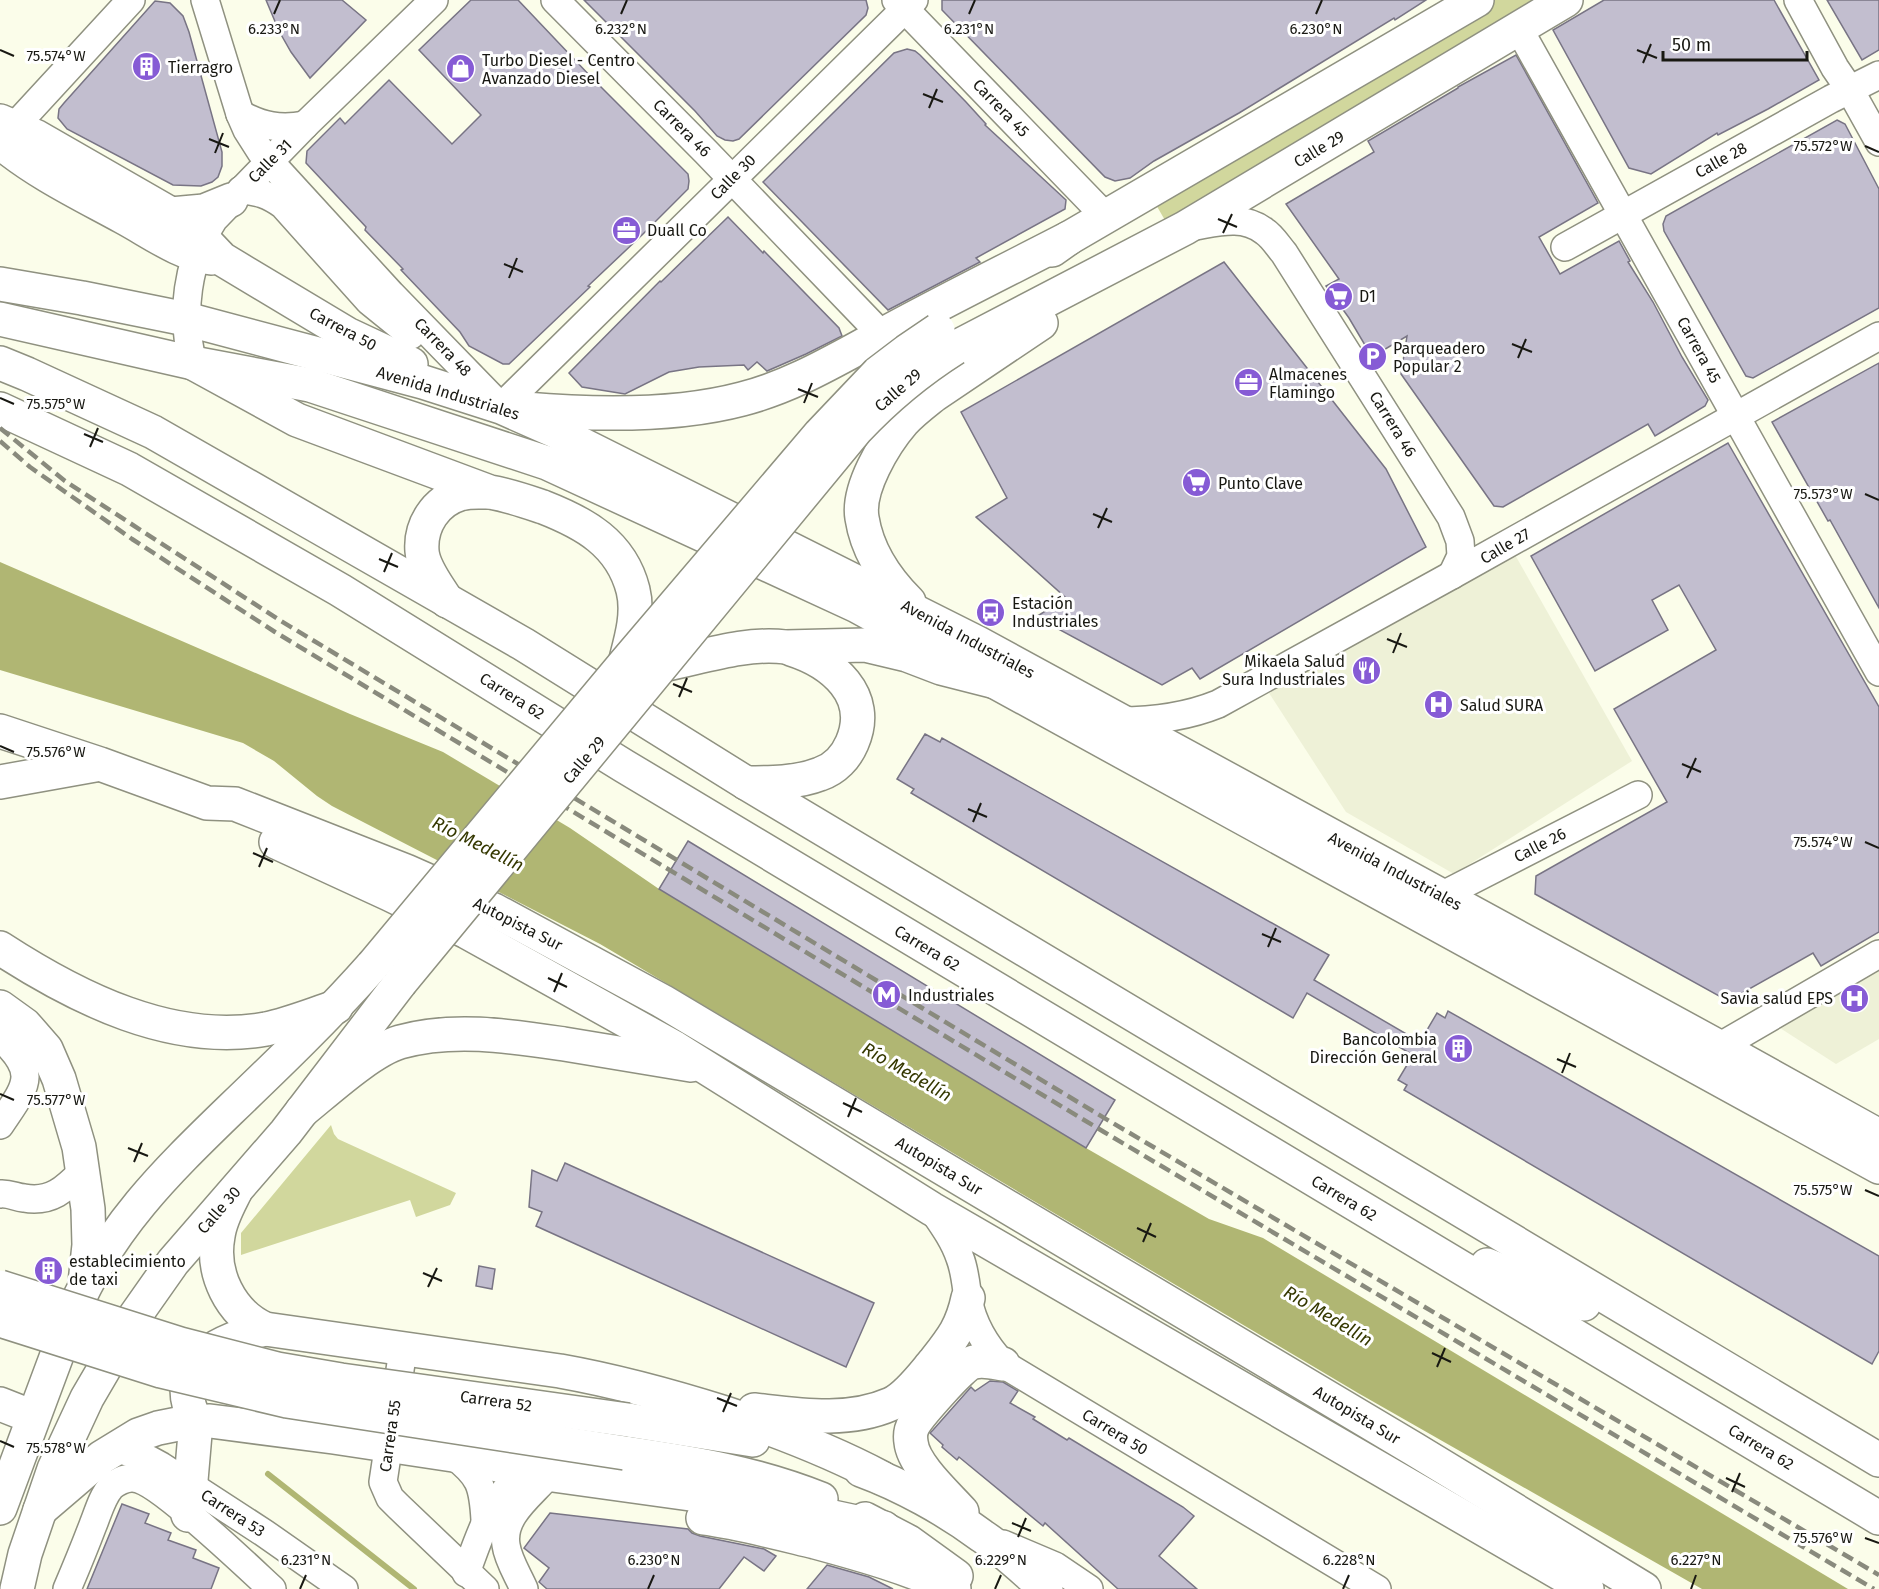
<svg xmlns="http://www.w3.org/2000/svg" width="1879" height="1589" viewBox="0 0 1879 1589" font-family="'Fira Sans',sans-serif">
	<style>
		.built { fill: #eef1d7 }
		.green { fill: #d1d79d }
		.water { fill: #b0b673 }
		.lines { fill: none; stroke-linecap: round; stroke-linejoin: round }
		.stream { stroke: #b0b673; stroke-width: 6 }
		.building { fill: #c2becf; stroke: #787484; stroke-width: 1.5 }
		.minor-casing { stroke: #8f9180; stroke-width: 30 }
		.major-casing { stroke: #8f9180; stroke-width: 36 }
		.highway-casing { stroke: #8f9180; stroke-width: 36 }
		.minor { stroke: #fff; stroke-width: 27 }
		.major { stroke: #fff; stroke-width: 33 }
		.highway { stroke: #fff; stroke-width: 33 }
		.rail { stroke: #898a7d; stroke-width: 4.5; stroke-dasharray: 12 6; stroke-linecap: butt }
		.major-bridge-casing { stroke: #8f9180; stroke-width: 36; stroke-linecap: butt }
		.major-bridge { stroke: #fff; stroke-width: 33 }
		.ticks { fill: none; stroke: #181812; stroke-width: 2 }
		.labels { text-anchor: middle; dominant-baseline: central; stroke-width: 6; stroke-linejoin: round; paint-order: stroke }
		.poi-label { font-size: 16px; fill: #181812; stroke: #fff; text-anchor: start }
		.street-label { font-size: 16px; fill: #181812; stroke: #fff }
		.water-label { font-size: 18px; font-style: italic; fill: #353801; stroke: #fff }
		.ticks-label { font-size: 15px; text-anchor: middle; fill: #181812; stroke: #fff; stroke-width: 6; stroke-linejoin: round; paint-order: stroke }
	</style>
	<rect width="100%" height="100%" fill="#fbfdea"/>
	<g class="built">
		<polygon points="1514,553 1632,761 1454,874 1346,812 1269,693"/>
		<polygon points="1879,969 1879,1039 1836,1064 1780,1028"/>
	</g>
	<g class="green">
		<polygon points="1495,0 1537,0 1166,222 1155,203"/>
		<polygon points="331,1125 334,1134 338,1139 456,1193 450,1205 416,1217 410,1200 241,1255 241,1233"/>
	</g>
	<polygon class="water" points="0,562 350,714 443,752 570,828 659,889 1086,1148 1209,1219 1263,1238 1848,1589 1702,1589 1358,1393 600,944 332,806 317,796 274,761 243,743 0,670"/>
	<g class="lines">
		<polyline class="stream" points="268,1474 414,1589"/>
	</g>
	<g class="building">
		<polygon points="266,0 342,0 366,20 310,78 291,52 279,31"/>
		<polygon points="471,0 518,0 592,78 688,174 689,181 688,189 642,235 588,286 590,287 509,364 503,364 469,346 460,332 401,270 403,269 365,230 366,227 306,163 307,151 340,118 345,124 389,80 452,144 481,115 419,50"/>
		<polygon points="584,0 866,0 868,8 866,15 739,139 733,141 725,140 717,136 695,111"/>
		<polygon points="942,0 1426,0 1395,20 1394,18 1239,113 1154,161 1130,178 1115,181 1105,177 942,10"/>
		<polygon points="1604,0 1774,0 1819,80 1768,109 1718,135 1717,133 1651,174 1629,168 1553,30"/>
		<polygon points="1827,0 1879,0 1879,50 1862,60"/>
		<polygon points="155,1 170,3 183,16 189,32 222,152 222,166 218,177 212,182 201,186 173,185 67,129 58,118 59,109 64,103"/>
		<polygon points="907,49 915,51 920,55 966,102 986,124 985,125 1066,200 1065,209 976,258 980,262 888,310 763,182 894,53"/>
		<polygon points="1516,55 1598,203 1539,237 1560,274 1619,241 1630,261 1628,262 1653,302 1682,357 1708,400 1705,406 1655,436 1648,424 1503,507 1494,506 1401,374 1407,336 1372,357 1349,318 1326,286 1339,279 1286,204 1374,152 1368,141 1458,88 1458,87"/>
		<polygon points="1837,120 1845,124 1879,189 1879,308 1753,378 1746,376 1664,231 1663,224 1666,216"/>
		<polygon points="728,217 763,253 764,251 839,328 842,336 806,354 767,371 757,362 748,370 744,365 699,367 669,372 625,394 582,387 569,373 660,281 661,282"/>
		<polygon points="1224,262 1386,469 1426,547 1200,679 1192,668 1162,685 1036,617 1066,598 976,517 1007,498 961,412"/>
		<polygon points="1879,363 1879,608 1830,520 1828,521 1772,422"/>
		<polygon points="1728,443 1879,707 1879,932 1821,966 1813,953 1728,1001 1535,894 1536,876 1667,802 1614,709 1716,650 1679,585 1652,600 1668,630 1595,671 1531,556"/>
		<polygon points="925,734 940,742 942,738 1329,955 1314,980 1420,1042 1437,1013 1445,1018 1448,1011 1879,1256 1879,1351 1872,1364 1404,1090 1407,1085 1398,1080 1413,1055 1307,993 1293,1018 911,793 914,789 897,779"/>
		<polygon points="688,841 1115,1100 1086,1148 659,889"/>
		<polygon points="565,1163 874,1303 846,1367 536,1226 542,1212 529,1207 532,1170 557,1181"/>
		<polygon points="44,1259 59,1262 52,1284 37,1278"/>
		<polygon points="479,1266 495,1269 492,1289 476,1286"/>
		<polygon points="990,1381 1003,1382 1018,1391 1010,1403 1035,1417 1033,1419 1067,1440 1069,1438 1183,1507 1194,1516 1159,1556 1197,1589 1118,1589 1045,1523 1043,1526 959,1457 957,1460 942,1447 943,1445 930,1433 933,1430 971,1387 975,1391"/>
		<polygon points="122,1504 149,1514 145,1523 171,1533 168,1540 196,1550 193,1558 219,1568 211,1589 87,1589"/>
		<polygon points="550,1513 688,1529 692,1533 700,1536 764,1549 776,1556 764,1571 744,1557 719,1589 547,1589 539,1582 549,1568 524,1548"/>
		<polygon points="827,1565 869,1577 893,1589 807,1589"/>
	</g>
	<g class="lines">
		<defs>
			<g id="minor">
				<polyline points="205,0 240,114 247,130 261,152 391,294 501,407"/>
				<polyline points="555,0 706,152 882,335"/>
				<polyline points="896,0 1106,217"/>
				<polyline points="1798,0 1835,68 1850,90 1879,142"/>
				<polyline points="1519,29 1879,672"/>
				<path d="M240 114C262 126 280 130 305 125"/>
				<polyline points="2,140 131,0"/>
				<path d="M241 190C258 191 269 195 283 205L369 301 411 335"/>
				<path d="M1195 226C1219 222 1243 215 1264 231 1272 236 1278 246 1284 253L1451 517 1460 541 1461 556 1452 575"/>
				<polyline points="1565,247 1831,99 1879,75"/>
				<path d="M193 363C180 315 187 261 214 219L305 125 434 0"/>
				<polyline points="501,407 914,0"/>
				<path d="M1119 721C1154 721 1186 717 1218 704L1452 575 1879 336"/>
				<polyline points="1441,896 1638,795"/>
				<path d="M0 1037C40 1074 26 1086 0 1125"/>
				<polyline points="1719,1047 1879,954"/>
				<path d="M0 1194C9 1193 15 1197 24 1198 51 1203 65 1189 83 1171"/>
				<path d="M932 1209C943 1225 954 1240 960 1258 965 1271 966 1285 968 1299 973 1325 985 1345 1003 1364L1377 1589"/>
				<polyline points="403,1350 383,1482 390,1498 398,1506 485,1589"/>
				<polyline points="116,1448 150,1460 161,1466 264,1533 344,1589"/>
				<path d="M453 1455C480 1476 483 1485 485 1520"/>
				<polyline points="1003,1544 1055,1566 1089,1589"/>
				<path d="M466 1573C481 1532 490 1500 524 1471"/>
				<path d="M67 1589C76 1568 85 1546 93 1525 98 1513 102 1497 111 1487 116 1482 125 1478 132 1478 156 1478 250 1569 272 1589"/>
				<path d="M524 1589C518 1575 508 1560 506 1545 501 1515 533 1494 549 1474"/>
			</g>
			<g id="major">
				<polyline points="0,121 37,137 171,214 203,239 222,259 347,334 411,364"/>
				<path d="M0 142C37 173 81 194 123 217 151 232 180 254 211 258"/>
				<polyline points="171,214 204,211 231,200"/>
				<polyline points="1052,250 1069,238 1477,0"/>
				<polyline points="0,284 82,298 186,319 423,382 501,407 555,431 978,643 1719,1047 1879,1136"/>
				<polyline points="0,319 193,363 310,385 547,463 857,606 1879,1167"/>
				<polyline points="955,348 1185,228 1566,0"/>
				<path d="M525 409C594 415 674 417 742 399 793 386 837 359 882 335 944 301 1007 270 1069 238"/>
				<path d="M909 602C886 579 867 550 862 518 857 489 884 444 903 422 912 412 924 403 934 395L1041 323"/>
				<path d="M235 1192C228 1206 220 1220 218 1236 211 1273 230 1313 265 1329L560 1371C616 1381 671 1396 725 1413 779 1431 831 1451 882 1478"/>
				<polyline points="0,1404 33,1417"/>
				<path d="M754 1410C799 1415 848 1423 891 1404 907 1397 923 1375 934 1362 952 1339 962 1327 968 1298"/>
				<polyline points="628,1420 753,1440"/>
				<path d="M625 1453C694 1463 756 1473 821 1499"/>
				<path d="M861 1470C902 1485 947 1510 982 1536 1005 1551 1025 1571 1046 1589"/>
				<path d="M0 1508 73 1312C109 1228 165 1173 229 1111 278 1064 327 1017 373 965"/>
				<polyline points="40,1510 102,1457 138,1435 158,1428 183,1423 210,1421 333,1437 453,1455 524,1471 748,1502 814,1513 884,1528"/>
				<path d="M962 1512C947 1495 913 1465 911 1442 910 1436 911 1429 914 1424 920 1414 962 1366 971 1363 981 1359 992 1362 1003 1364"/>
				<path d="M188 1515 196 1422C166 1364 217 1341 265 1329"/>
				<path d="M703 1518C741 1523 778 1533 815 1542 863 1555 909 1568 954 1589"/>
				<polyline points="865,1519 909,1542 956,1576"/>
				<polyline points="17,1589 25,1554 54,1469 87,1398 135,1316 173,1262 286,1132 400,983"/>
			</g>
			<g id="highway">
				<polyline points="0,363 27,374 153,432 523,644 746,783 1879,1460"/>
				<path d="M193 363 297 420 490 492C508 495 525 501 543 507 584 523 621 543 633 590 639 614 631 640 625 663"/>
				<polyline points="0,409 129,469 340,590 624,766 1879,1518"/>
				<path d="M447 601C438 586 423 568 422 551 420 525 436 501 460 494 469 491 479 492 488 492"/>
				<path d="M662 665C703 657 744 642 786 647L865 645 907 655 941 668 996 682"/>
				<polyline points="0,731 100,764 207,803 235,804 406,871 494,910 662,1001 1414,1449 1644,1589"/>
				<polyline points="0,782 95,765"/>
				<path d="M746 783C770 783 797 783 820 774 835 769 846 757 852 743 873 695 832 662 791 649"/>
				<polyline points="276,842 389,894 467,932 675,1048 932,1209 1587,1589"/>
				<path d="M0 948C77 998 172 1046 266 1029 290 1024 314 1014 336 1007"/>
				<polyline points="0,1007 25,1025 46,1049 59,1079 79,1147 88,1209 89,1245 85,1283"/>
				<path d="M302 1111C327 1091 370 1051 400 1042 453 1027 510 1036 564 1044 606 1051 648 1058 691 1065"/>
				<polyline points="1487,1265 1584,1304"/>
			</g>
		</defs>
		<use href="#minor" class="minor-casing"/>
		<use href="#major" class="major-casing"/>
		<use href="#highway" class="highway-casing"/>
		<use href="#minor" class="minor"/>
		<use href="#major" class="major"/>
		<use href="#highway" class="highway"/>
		<g class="rail">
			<polyline points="0,428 65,481 281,621 1111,1122 1879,1575"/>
			<polyline points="0,441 30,467 132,539 275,632 1104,1132 1874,1589"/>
		</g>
		<defs>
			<g id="major-bridge">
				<polyline points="373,965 625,663 820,434 878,373 907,351 938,330"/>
				<path d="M400 983 856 430C886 398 917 372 955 348"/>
				<polyline points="0,1287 180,1344 277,1369 341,1380 628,1420"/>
				<polyline points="0,1320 161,1371 287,1401 625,1453"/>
			</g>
		</defs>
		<use href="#major-bridge" class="major-bridge-casing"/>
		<use href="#major-bridge" class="major-bridge"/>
	</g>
	<path class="ticks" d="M274 14 280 0M621 14 627 0M969 14 975 0M1316 14 1322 0M0 50 14 56M1637 50 1657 58M1643 63 1651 44M923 94 943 102M929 108 937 89M209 139 229 147M1865 146 1879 152M215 153 223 133M1218 219 1237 227M1223 233 1232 214M504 264 523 272M509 278 517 258M1512 344 1532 352M1518 358 1526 339M798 389 818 397M0 398 14 404M804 403 812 383M84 434 103 442M90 447 98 428M1865 494 1879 500M1093 514 1112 522M1098 528 1107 508M379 559 398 567M384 572 392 553M1387 639 1407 647M1393 653 1401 633M673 684 692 692M679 697 687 678M0 746 14 752M1682 764 1701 772M1687 778 1696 758M968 809 987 817M973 822 981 803M1865 842 1879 848M253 853 273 862M259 867 267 848M1262 934 1281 942M1268 947 1276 928M548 978 567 987M554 992 562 973M1557 1059 1576 1067M1562 1073 1570 1053M0 1094 14 1100M843 1103 862 1112M848 1117 856 1098M128 1148 148 1156M134 1162 142 1143M1865 1190 1879 1196M1137 1228 1156 1237M1143 1242 1151 1223M423 1273 442 1281M428 1287 437 1268M1432 1353 1451 1362M1437 1367 1445 1348M717 1398 737 1406M723 1412 731 1393M0 1441 14 1447M1726 1478 1745 1487M1732 1492 1740 1473M1012 1523 1031 1531M1018 1537 1026 1518M1865 1538 1879 1543M300 1589 306 1575M648 1589 654 1575M995 1589 1001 1575M1343 1589 1349 1575M1691 1589 1696 1575"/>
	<defs>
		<symbol id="building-disc" viewBox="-11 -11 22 22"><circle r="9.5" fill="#865bd5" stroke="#fff"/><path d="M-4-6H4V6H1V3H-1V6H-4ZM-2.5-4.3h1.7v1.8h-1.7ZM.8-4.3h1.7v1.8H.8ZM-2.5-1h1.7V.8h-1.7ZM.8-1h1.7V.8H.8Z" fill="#fff"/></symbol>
		<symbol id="shop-disc" viewBox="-11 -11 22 22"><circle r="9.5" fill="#865bd5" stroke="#fff"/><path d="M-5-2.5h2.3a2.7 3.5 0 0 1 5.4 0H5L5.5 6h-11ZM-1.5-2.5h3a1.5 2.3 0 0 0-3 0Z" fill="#fff"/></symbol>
		<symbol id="office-disc" viewBox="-11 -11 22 22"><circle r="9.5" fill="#865bd5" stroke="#fff"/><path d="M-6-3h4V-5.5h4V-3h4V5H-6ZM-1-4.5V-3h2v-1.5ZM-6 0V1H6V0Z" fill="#fff"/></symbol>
		<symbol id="supermarket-disc" viewBox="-11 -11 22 22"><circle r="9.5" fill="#865bd5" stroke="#fff"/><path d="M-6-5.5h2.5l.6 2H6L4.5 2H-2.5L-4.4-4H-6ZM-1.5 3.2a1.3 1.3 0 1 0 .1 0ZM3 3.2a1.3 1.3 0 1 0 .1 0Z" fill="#fff"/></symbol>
		<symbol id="parking-disc" viewBox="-11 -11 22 22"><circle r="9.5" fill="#865bd5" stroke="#fff"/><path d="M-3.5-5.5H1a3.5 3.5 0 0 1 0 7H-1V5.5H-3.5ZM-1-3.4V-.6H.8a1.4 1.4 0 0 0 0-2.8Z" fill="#fff"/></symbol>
		<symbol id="bus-disc" viewBox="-11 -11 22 22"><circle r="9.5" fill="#865bd5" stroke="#fff"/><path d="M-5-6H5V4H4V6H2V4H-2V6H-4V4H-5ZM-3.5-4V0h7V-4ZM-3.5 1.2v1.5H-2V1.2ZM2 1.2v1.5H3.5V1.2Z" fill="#fff"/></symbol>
		<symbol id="restaurant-disc" viewBox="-11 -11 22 22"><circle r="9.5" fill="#865bd5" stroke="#fff"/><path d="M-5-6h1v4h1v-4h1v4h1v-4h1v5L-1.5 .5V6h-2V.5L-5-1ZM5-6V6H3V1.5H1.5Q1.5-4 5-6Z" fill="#fff"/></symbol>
		<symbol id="hospital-disc" viewBox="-11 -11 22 22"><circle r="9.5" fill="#865bd5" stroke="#fff"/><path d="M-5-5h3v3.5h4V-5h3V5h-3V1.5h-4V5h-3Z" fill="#fff"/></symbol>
		<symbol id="metro-disc" viewBox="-11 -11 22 22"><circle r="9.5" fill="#865bd5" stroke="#fff"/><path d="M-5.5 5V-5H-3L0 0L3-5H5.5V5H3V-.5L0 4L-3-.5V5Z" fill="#fff"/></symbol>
	</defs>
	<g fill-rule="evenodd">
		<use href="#building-disc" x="130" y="50" width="33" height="33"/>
		<use href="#shop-disc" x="444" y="52" width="33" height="33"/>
		<use href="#office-disc" x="610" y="214" width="33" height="33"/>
		<use href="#supermarket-disc" x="1322" y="280" width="33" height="33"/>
		<use href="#parking-disc" x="1356" y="340" width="33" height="33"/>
		<use href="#office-disc" x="1232" y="366" width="33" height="33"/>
		<use href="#supermarket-disc" x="1180" y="466" width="33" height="33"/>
		<use href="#bus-disc" x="974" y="596" width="33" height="33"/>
		<use href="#restaurant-disc" x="1350" y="654" width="33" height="33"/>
		<use href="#hospital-disc" x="1422" y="688" width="33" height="33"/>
		<use href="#metro-disc" x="870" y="978" width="33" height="33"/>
		<use href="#hospital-disc" x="1838" y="982" width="33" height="33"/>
		<use href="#building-disc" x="1442" y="1032" width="33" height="33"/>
		<use href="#building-disc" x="32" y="1254" width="33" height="33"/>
	</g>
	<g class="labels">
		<g class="poi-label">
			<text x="482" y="60">Turbo Diesel - Centro<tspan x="482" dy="18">Avanzado Diesel</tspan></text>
			<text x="168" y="67">Tierragro</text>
			<text x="647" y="230">Duall Co</text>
			<text x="1359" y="296">D1</text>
			<text x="1393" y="348">Parqueadero<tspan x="1393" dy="18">Popular 2</tspan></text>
			<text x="1269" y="374">Almacenes<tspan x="1269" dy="18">Flamingo</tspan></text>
			<text x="1218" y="483">Punto Clave</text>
			<text x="1012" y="603">Estación<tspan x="1012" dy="18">Industriales</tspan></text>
			<text x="1345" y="661" text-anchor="end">Mikaela Salud<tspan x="1345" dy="18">Sura Industriales</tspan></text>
			<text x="1460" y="705">Salud SURA</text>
			<text x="908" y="995">Industriales</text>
			<text x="1833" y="998" text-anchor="end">Savia salud EPS</text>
			<text x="1437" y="1039" text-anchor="end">Bancolombia<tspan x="1437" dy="18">Dirección General</tspan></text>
			<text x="69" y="1261">establecimiento<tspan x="69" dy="18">de taxi</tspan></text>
		</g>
		<g class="street-label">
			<text transform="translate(1001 108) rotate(46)">Carrera 45</text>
			<text transform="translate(682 128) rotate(45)">Carrera 46</text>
			<text transform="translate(1319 149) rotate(-31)">Calle 29</text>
			<text transform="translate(1721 160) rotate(-29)">Calle 28</text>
			<text transform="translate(270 161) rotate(-45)">Calle 31</text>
			<text transform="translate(733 177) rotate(-45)">Calle 30</text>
			<text transform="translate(343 329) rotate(28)">Carrera 50</text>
			<text transform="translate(443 347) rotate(46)">Carrera 48</text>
			<text transform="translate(1699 350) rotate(61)">Carrera 45</text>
			<text transform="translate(898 390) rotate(-41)">Calle 29</text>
			<text transform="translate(448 393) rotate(17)">Avenida Industriales</text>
			<text transform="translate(1393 424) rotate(58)">Carrera 46</text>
			<text transform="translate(1505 546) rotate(-30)">Calle 27</text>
			<text transform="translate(968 639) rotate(28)">Avenida Industriales</text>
			<text transform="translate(512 696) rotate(32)">Carrera 62</text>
			<text transform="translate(584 760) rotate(-50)">Calle 29</text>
			<text transform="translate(1540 845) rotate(-27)">Calle 26</text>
			<text transform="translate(1395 871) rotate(28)">Avenida Industriales</text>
			<text transform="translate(518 924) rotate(27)">Autopista Sur</text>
			<text transform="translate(927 948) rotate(31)">Carrera 62</text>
			<text transform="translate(939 1166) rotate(31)">Autopista Sur</text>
			<text transform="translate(1344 1198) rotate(31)">Carrera 62</text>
			<text transform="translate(219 1210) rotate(-49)">Calle 30</text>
			<text transform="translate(496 1401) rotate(8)">Carrera 52</text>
			<text transform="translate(1357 1415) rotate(31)">Autopista Sur</text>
			<text transform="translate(1115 1432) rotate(31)">Carrera 50</text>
			<text transform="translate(390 1436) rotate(-82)">Carrera 55</text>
			<text transform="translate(1761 1447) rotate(31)">Carrera 62</text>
			<text transform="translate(233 1513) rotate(33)">Carrera 53</text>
		</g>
		<g class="water-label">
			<text transform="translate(478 844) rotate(27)">Río Medellín</text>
			<text transform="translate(907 1072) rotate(30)">Río Medellín</text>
			<text transform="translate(1328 1316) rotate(31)">Río Medellín</text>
		</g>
	</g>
	<g class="ticks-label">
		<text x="274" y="34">6.233°N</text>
		<text x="969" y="34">6.231°N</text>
		<text x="621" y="34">6.232°N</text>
		<text x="1316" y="34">6.230°N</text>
		<text x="56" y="61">75.574°W</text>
		<text x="1823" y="151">75.572°W</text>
		<text x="56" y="409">75.575°W</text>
		<text x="1823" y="499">75.573°W</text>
		<text x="56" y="757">75.576°W</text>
		<text x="1823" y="847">75.574°W</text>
		<text x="56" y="1105">75.577°W</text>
		<text x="1823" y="1195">75.575°W</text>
		<text x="56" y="1453">75.578°W</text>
		<text x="1823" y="1543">75.576°W</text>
		<text x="306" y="1565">6.231°N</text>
		<text x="654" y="1565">6.230°N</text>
		<text x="1001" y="1565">6.229°N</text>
		<text x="1349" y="1565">6.228°N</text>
		<text x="1696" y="1565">6.227°N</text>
	</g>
	<path d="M1663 51v9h144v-9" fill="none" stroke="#181812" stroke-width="3"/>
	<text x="1672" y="51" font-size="18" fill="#181812" stroke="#ffffff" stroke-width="4.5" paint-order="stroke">50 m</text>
</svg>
